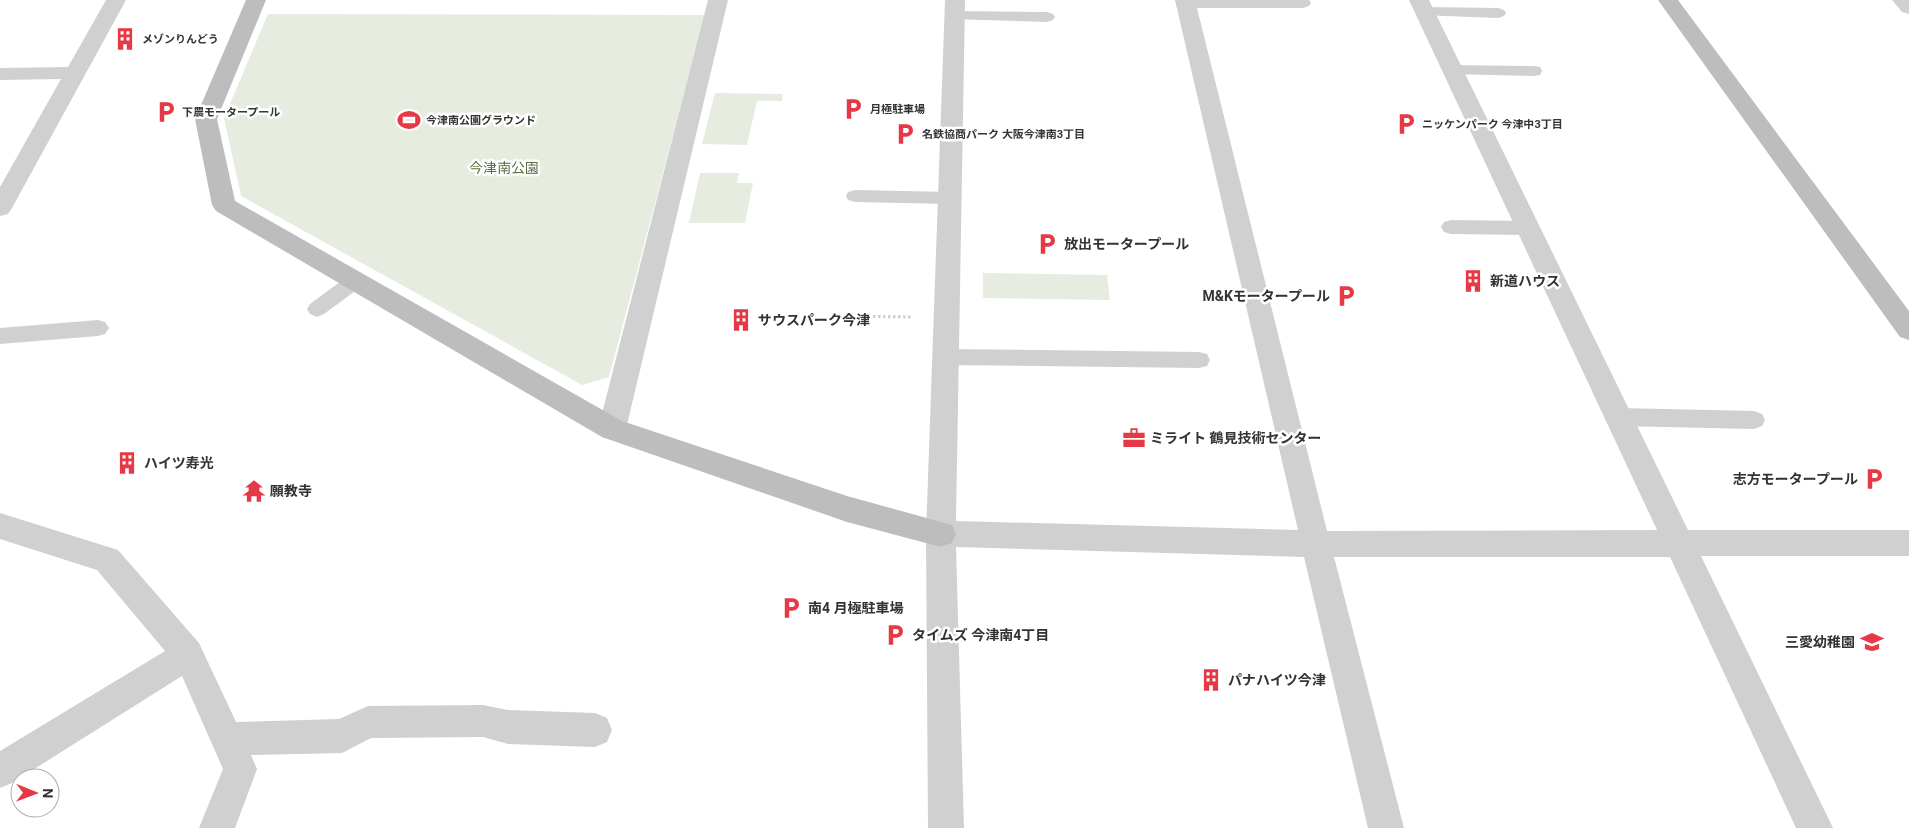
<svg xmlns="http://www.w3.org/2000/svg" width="1909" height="828" viewBox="0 0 1909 828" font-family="Roboto,'Noto Sans JP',sans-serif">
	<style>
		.green { fill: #e6ecdf }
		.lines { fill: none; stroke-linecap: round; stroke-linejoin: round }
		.path { stroke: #cdcdcd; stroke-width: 3; stroke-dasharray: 2.5 2.5; stroke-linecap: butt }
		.lane { fill: #d0d0d0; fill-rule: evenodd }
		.street { fill: #d0d0d0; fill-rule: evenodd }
		.secondary { fill: #bdbdbd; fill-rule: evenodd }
		.labels { text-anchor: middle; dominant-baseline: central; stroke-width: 5; stroke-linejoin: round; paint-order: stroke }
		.far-poi-label { font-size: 11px; font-weight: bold; fill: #333; stroke: #fff; text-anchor: start }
		.park-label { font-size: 14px; fill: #56703f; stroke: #fff }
		.poi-label { font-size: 14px; font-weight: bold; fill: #333; stroke: #fff; text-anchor: start }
	</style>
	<rect width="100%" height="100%" fill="#fff"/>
	<g class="green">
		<polygon points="268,14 705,15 609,377 582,385 241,196 224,118"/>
		<polygon points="715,93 783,94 782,101 757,101 747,145 702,144"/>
		<polygon points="700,173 739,173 737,183 753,183 745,223 689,223"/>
		<polygon points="983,273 1107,275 1110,300 983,298"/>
	</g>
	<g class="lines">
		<polyline class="path" points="833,316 913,317"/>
		<g class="lane">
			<polygon points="1179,0 1309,0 1311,3 1309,6 1303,8 1185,8 1179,6 1177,3"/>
			<polygon points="1425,7 1498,8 1504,10 1506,13 1504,16 1498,18 1419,15 1417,12 1419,9"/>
			<polygon points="954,11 1047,12 1053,14 1055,17 1053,20 1047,22 948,19 946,16 948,13"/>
			<polygon points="1452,65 1534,66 1540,67 1542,71 1540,75 1534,76 1446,74 1444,70 1446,66"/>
			<polygon points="855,190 950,192 957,193 959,198 957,203 950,204 855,202 848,200 846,196 848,192"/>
			<polygon points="1451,220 1528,221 1535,223 1538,228 1535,233 1528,235 1451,234 1444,232 1441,227 1444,222"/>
			<polygon points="355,274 362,276 365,281 362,286 324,314 317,317 310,314 307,309 310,304 348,276"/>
			<polygon points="98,320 105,322 109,328 105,334 98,336 0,344 0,328"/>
			<polygon points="946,349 1199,352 1207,354 1210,360 1207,366 1199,368 946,365 938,363 935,357 938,351"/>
			<polygon points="1619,408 1754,411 1762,414 1765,420 1762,426 1754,429 1619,426 1611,423 1608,417 1611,411"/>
		</g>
		<g class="street">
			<polygon points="106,0 126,0 12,208 8,214 0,216 0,187 61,79 0,80 0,68 68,67"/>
			<polygon points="708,0 728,0 626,429 622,437 612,440 602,437 598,429"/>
			<polygon points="945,0 965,0 956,521 1298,530 1175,0 1195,0 1327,531 1657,530 1409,0 1429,0 1688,530 1909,530 1909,556 1701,556 1833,828 1796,828 1670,557 1334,557 1404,828 1368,828 1304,557 956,547 964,828 928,828 926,534"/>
			<polygon points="1892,0 1909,0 1909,14 1902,12"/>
			<polygon points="0,513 118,550 199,643 236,722 339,719 368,706 483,705 508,710 595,713 607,718 612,730 607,742 595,747 508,744 483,737 371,738 342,753 251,755 257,769 235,828 199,828 223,769 182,676 12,783 0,788 0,751 165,651 97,570 0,539"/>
		</g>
		<g class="secondary">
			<polygon points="246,0 266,0 217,119 235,201 622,421 847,496 952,525 956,534 952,543 941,547 847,522 602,437 216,211 212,205 195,119"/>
			<polygon points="1658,0 1678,0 1909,311 1909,340 1900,337"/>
		</g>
	</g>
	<defs>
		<symbol id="building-bare" viewBox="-9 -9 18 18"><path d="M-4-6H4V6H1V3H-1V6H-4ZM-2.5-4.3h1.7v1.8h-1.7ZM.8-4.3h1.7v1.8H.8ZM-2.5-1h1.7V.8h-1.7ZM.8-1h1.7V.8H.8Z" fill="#e63946" stroke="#fff" stroke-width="2.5" paint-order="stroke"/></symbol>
		<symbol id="parking-bare" viewBox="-9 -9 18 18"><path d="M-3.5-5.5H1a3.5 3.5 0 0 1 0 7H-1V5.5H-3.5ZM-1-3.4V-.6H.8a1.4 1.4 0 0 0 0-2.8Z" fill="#e63946" stroke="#fff" stroke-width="2.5" paint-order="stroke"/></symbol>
		<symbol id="stadium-bare" viewBox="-9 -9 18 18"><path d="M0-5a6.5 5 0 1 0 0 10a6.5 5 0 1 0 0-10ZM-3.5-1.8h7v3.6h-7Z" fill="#e63946" stroke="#fff" stroke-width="2.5" paint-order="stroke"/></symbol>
		<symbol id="office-bare" viewBox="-9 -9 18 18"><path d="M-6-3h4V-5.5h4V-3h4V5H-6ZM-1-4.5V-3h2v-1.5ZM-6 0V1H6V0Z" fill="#e63946" stroke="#fff" stroke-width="2.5" paint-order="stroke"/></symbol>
		<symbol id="temple-bare" viewBox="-9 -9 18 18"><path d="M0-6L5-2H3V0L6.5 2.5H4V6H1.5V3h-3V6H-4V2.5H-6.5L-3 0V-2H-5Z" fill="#e63946" stroke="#fff" stroke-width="2.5" paint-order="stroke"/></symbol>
		<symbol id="school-bare" viewBox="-9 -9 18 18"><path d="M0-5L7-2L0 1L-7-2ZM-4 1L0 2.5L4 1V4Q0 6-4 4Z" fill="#e63946" stroke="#fff" stroke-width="2.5" paint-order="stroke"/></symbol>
	</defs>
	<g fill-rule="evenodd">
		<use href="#building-bare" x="109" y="23" width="32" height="32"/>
		<use href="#parking-bare" x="837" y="93" width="32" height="32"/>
		<use href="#parking-bare" x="150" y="96" width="32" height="32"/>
		<use href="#stadium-bare" x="393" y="104" width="32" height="32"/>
		<use href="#parking-bare" x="1390" y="108" width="32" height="32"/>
		<use href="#parking-bare" x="889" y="118" width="32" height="32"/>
		<use href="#parking-bare" x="1031" y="228" width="32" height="32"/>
		<use href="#building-bare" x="1457" y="265" width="32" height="32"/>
		<use href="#parking-bare" x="1330" y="280" width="32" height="32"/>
		<use href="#building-bare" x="725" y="304" width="32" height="32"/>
		<use href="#office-bare" x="1118" y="422" width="32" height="32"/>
		<use href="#building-bare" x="111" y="447" width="32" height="32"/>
		<use href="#parking-bare" x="1858" y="463" width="32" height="32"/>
		<use href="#temple-bare" x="238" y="475" width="32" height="32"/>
		<use href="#parking-bare" x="775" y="592" width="32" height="32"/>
		<use href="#parking-bare" x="879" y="619" width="32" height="32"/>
		<use href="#school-bare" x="1856" y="626" width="32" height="32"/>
		<use href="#building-bare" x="1195" y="664" width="32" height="32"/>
	</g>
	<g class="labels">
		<g class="far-poi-label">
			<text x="142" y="39">メゾンりんどう</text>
			<text x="870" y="109">月極駐車場</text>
			<text x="182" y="112">下農モータープール</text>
			<text x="426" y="120">今津南公園グラウンド</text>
			<text x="1422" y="124">ニッケンパーク 今津中3丁目</text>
			<text x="922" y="134">名鉄協商パーク 大阪今津南3丁目</text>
		</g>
		<g class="park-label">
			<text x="504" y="168">今津南公園</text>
		</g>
		<g class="poi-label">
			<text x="1064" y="244">放出モータープール</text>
			<text x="1490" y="281">新道ハウス</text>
			<text x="1330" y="296" text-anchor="end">M&amp;Kモータープール</text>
			<text x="758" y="320">サウスパーク今津</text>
			<text x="1150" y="438">ミライト 鶴見技術センター</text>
			<text x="144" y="463">ハイツ寿光</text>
			<text x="1858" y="479" text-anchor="end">志方モータープール</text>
			<text x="270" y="491">願教寺</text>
			<text x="808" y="608">南4 月極駐車場</text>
			<text x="912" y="635">タイムズ 今津南4丁目</text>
			<text x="1855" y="642" text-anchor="end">三愛幼稚園</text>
			<text x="1228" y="680">パナハイツ今津</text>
		</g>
	</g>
	<g transform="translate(35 793) rotate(91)"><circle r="24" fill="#ffffff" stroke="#adadad"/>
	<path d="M0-4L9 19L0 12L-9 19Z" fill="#e63946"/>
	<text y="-8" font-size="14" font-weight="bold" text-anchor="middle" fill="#333333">N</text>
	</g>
</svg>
